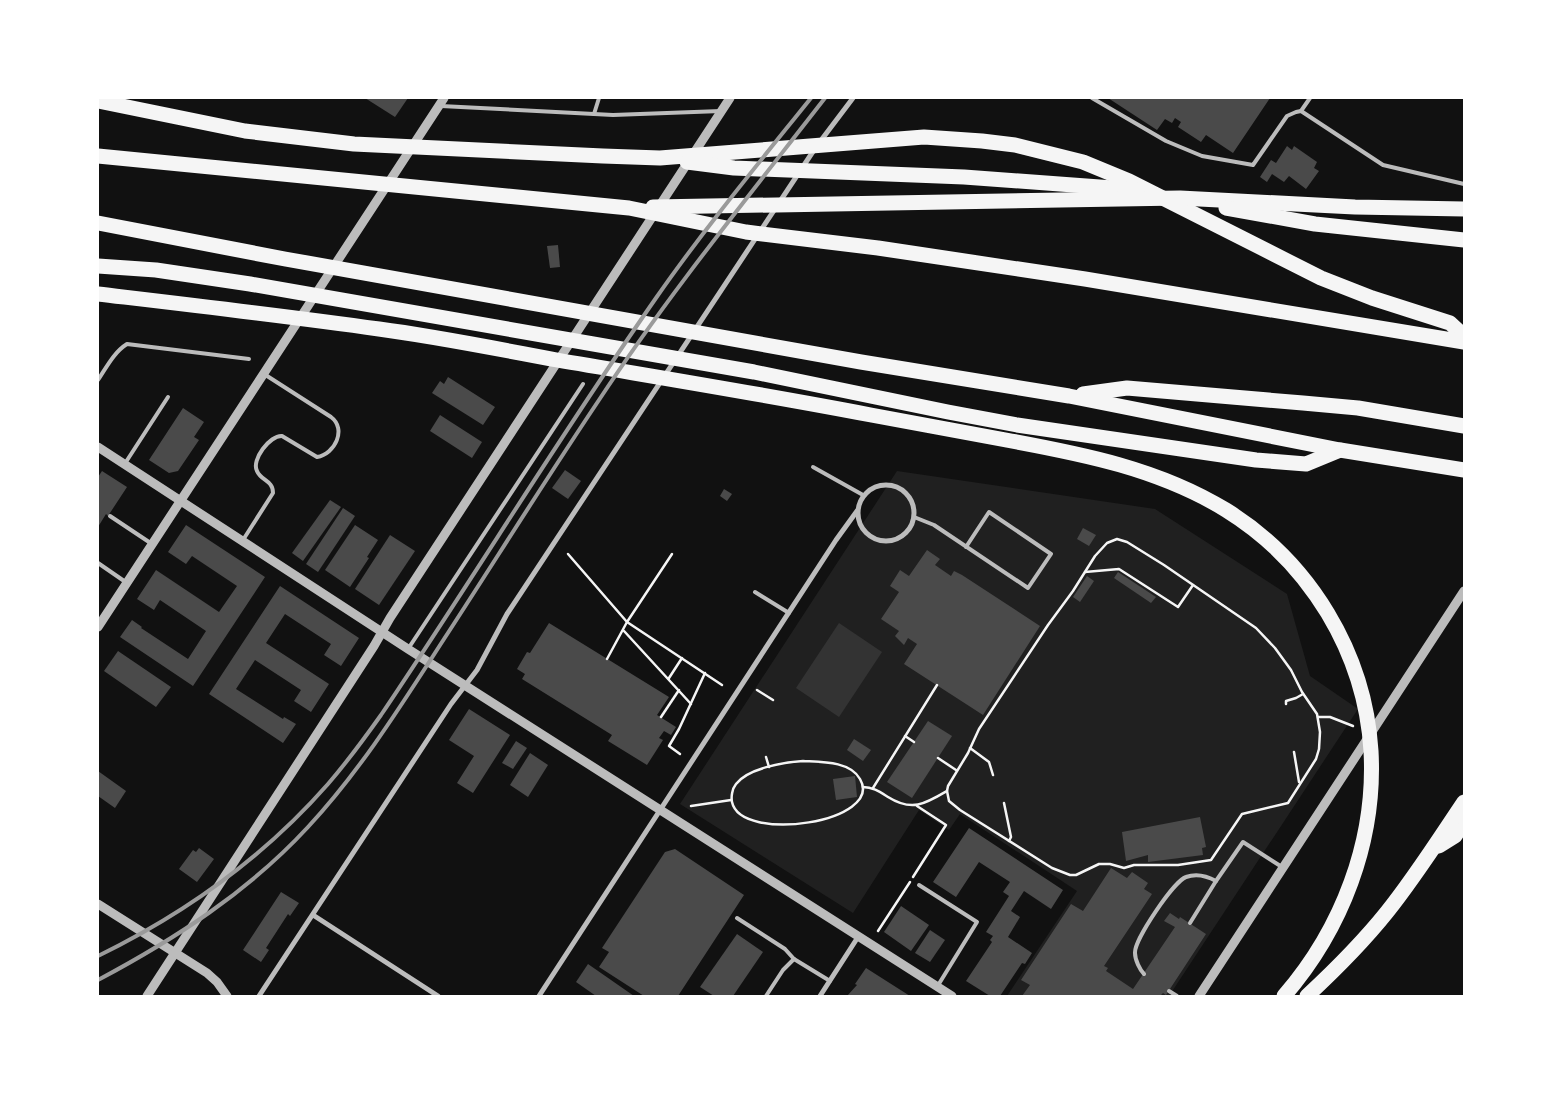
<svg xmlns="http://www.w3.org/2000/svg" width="1562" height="1094" viewBox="0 0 1562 1094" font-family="Karla,sans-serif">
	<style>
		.green { fill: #202020 }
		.water { fill: #333 }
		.building { fill: #4a4a4a }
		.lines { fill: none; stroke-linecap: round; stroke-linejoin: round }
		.path { stroke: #f5f5f5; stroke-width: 2.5 }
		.service { stroke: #bcbcbc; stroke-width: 4 }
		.minor { stroke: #bcbcbc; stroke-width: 5 }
		.tertiary { stroke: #bcbcbc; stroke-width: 9 }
		.motorway { stroke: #f5f5f5; stroke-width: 15 }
		.rail { stroke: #9a9a9a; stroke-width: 4 }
	</style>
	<rect width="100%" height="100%" fill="#111"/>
	<polygon class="green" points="897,471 1155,509 1287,594 1310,676 1358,709 1169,996 1007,996 1077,891 960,814 949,830 919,810 853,913 680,804"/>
	<polygon class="water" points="839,623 882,652 839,717 796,688"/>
	<g class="building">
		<polygon points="365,98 408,98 395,117"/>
		<polygon points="1108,98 1270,98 1233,153 1206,135 1201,142 1178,127 1181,122 1175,118 1172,123 1165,119 1157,130"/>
		<polygon points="1287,146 1292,150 1294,146 1317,162 1314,168 1319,171 1306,189 1289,176 1284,182 1272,174 1267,182 1260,177 1271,160 1276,163"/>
		<polygon points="558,245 560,267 550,268 547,246"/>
		<polygon points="448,377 495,407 483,425 432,393 440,381 444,384"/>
		<polygon points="183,408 204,422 194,437 199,440 178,471 169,473 149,460"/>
		<polygon points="440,415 482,442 472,458 430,431"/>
		<polygon points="565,470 581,481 568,499 552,488"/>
		<polygon points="102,471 127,487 108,516 106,514 98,527 98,477"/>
		<polygon points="724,489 732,494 727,501 720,496"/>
		<polygon points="330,500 341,507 303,561 292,553"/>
		<polygon points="343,508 355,516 318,572 306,564"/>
		<polygon points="186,525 265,577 193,686 120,637 132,620 142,627 141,628 188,659 206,631 160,600 154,610 137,599 156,570 219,612 237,586 192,556 186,564 168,552"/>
		<polygon points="355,525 378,540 367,557 369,558 350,587 325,570"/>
		<polygon points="1083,528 1096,535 1089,546 1077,539"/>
		<polygon points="390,535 415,551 379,605 355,589"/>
		<polygon points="927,550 940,559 935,565 951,576 954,571 962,575 1040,626 983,715 904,664 917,644 908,638 904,645 895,636 899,631 881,619 899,592 890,586 900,570 909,576"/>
		<polygon points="1118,572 1156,597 1151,603 1114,578"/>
		<polygon points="1087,576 1094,581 1080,602 1073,597"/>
		<polygon points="280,586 359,638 341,666 324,655 331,644 285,614 266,643 329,684 311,712 294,701 301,690 255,660 236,689 283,719 284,717 296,724 283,743 209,694"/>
		<polygon points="549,623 669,697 657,715 676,727 671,735 664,731 659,738 663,740 647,765 608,741 612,735 522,679 525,674 517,669 527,652 530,653"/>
		<polygon points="118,651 171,687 156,707 104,671"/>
		<polygon points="469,709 510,735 473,793 457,783 474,756 449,740"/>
		<polygon points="928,721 952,736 912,798 887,782"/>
		<polygon points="854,739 871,750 863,761 847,750"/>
		<polygon points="516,741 527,748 513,769 502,763"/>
		<polygon points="530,753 548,765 528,797 510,785"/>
		<polygon points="98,771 126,791 115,808 98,796"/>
		<polygon points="855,776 857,797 836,800 833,779"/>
		<polygon points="1200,817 1206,847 1202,848 1203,855 1148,862 1148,855 1126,861 1122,832"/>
		<polygon points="969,828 1063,890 1051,909 1024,891 1011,911 1020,917 1008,937 1032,953 1025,964 1022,963 1000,996 990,996 966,981 992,942 990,940 993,936 986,932 1009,896 1003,892 1010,882 979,862 956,897 933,882"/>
		<polygon points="199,848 214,859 197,882 179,869 193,850 196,852"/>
		<polygon points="675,849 744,895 678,996 644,996 599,967 609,952 602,948 665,852"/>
		<polygon points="1111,868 1127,878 1132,872 1148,883 1144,889 1152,894 1104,966 1108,968 1106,971 1133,989 1175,927 1164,921 1170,913 1179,919 1180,917 1206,934 1166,995 1163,993 1160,996 1022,996 1030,985 1021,980 1071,904 1083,911"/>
		<polygon points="281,892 299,903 290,916 288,914 266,948 269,950 261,962 243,950"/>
		<polygon points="901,906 929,925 911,951 884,932"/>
		<polygon points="930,930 945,940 930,962 915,953"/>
		<polygon points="737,934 763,952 733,996 714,996 700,987"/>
		<polygon points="588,964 634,996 596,996 576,982"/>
		<polygon points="866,968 910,996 847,996 857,985 855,984"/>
	</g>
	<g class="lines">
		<g class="path">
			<polygon points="1117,539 1127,542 1164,565 1256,628 1275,648 1291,670 1302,692 1317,714 1320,732 1319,749 1316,759 1288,803 1242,814 1211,860 1178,865 1134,865 1124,868 1110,864 1099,864 1076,875 1070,875 1052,868 960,810 949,801 947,791 948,786 968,753 979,729 1048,625 1073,591 1095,556 1107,543"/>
			<polyline points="568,554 627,622 722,685"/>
			<polyline points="1085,572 1119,569 1178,607 1193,585"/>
			<polyline points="624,631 691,704"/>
			<polyline points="607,659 627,622 672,554"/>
			<polyline points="669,678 682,658"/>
			<polyline points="757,690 773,700"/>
			<polyline points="1286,704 1286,701 1296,698 1303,694"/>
			<polyline points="661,717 679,690"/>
			<polyline points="1318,717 1330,717 1353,726"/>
			<polyline points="905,736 914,742"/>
			<polyline points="970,748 989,762 993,775"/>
			<polyline points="1294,752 1299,782"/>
			<polyline points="680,754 669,746 679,729 705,673"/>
			<polyline points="766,757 769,767"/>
			<polyline points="938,758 956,770"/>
			<path d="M803 761C821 762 850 761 860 779 885 822 741 844 732 802 731 797 732 789 736 784 748 768 785 762 803 761Z"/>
			<path d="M863 787C873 787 880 792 888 797 912 812 925 804 947 791"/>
			<polyline points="873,788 937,685"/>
			<polyline points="1004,803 1011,837 1009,841"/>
			<polyline points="691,806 731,800"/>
			<polyline points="913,877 946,825 917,806"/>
			<polyline points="878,931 910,882"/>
		</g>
		<g class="service">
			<polyline points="1092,98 1166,141 1202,156 1253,165 1287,116 1296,112 1301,111 1383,165 1464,184"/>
			<polyline points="441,106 613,115 721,111"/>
			<polyline points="1301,111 1310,98"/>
			<polyline points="594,114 599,98"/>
			<path d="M98 380C106 368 114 352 127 344L249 359"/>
			<polyline points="124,465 168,397"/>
			<polyline points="813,467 863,495"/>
			<polyline points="110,516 152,544"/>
			<polyline points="914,517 934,525 1028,588 1051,554 989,512 966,547"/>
			<path d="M243 540 273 493C273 480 261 481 257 471 251 460 270 435 282 436L317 457C335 454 347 429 331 417L264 374"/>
			<polyline points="98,563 127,583"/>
			<polyline points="755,592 789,613"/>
			<polyline points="408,649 583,384"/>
			<polyline points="919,885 977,922 937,987"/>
			<polyline points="737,918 785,949 794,959 830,981"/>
			<polyline points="1190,923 1216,881"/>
			<path d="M1144 974C1140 970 1135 960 1135 953 1134 940 1174 881 1186 877 1197 873 1207 876 1216 881L1243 842 1282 867"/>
			<polyline points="1169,991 1177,996"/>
			<polyline points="766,996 783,970 794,959"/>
		</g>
		<g class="minor">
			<polyline points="819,143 853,98"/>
			<circle cx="886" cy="513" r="28"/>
			<polyline points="313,915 438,996"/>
			<polyline points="259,996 451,704 477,670 507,614 814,150"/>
			<polyline points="539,996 836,540 857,511"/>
			<polyline points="820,996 858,937"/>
		</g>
		<g class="tertiary">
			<polyline points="98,447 408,649 952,996"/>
			<polyline points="98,627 444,98"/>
			<polyline points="98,904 207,973 217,982 227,996"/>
			<polyline points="147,996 374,646 390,618 730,98"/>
			<polyline points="1199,996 1464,591"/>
		</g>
		<g class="motorway">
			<polyline points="98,101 245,131 354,144 603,156 660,158 924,137 982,141 1015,145 1083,162 1129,181 1321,278 1372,298 1450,323 1464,336"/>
			<polyline points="98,156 629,208 746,232 878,248 1085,279 1464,342"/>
			<polyline points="687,162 734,168 964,177 1140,190"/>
			<polyline points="653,207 1180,198 1355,207 1464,209"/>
			<polyline points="1226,208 1315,224 1464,240"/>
			<polyline points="98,223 285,259 861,362 1069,396 1340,450 1464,470"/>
			<polyline points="98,266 156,270 250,284 754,372 948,412 1017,425 1256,460 1306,464 1340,450"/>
			<path d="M98 294C191 305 286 316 379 329 439 337 498 349 557 360 662 378 767 395 871 415 916 423 961 432 1006 440 1083 454 1159 469 1226 510 1310 562 1365 653 1371 751 1376 841 1342 929 1284 996"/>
			<polyline points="1083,394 1127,388 1303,403 1358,408 1464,426"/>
			<polyline points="1439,846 1455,836 1464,822"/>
			<path d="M1307 996C1335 970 1363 942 1387 912 1415 877 1439 839 1464 802"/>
		</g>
		<g class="rail">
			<path d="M98 956C184 914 264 857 328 784 347 762 364 739 381 715 474 577 561 434 656 298 704 229 758 164 811 98"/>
			<path d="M98 980C175 939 248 892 308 827 361 770 402 704 444 639 496 559 546 479 599 400 668 295 748 197 825 98"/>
		</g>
	</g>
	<rect width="1562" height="1094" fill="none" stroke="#ffffff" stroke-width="198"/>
</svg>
